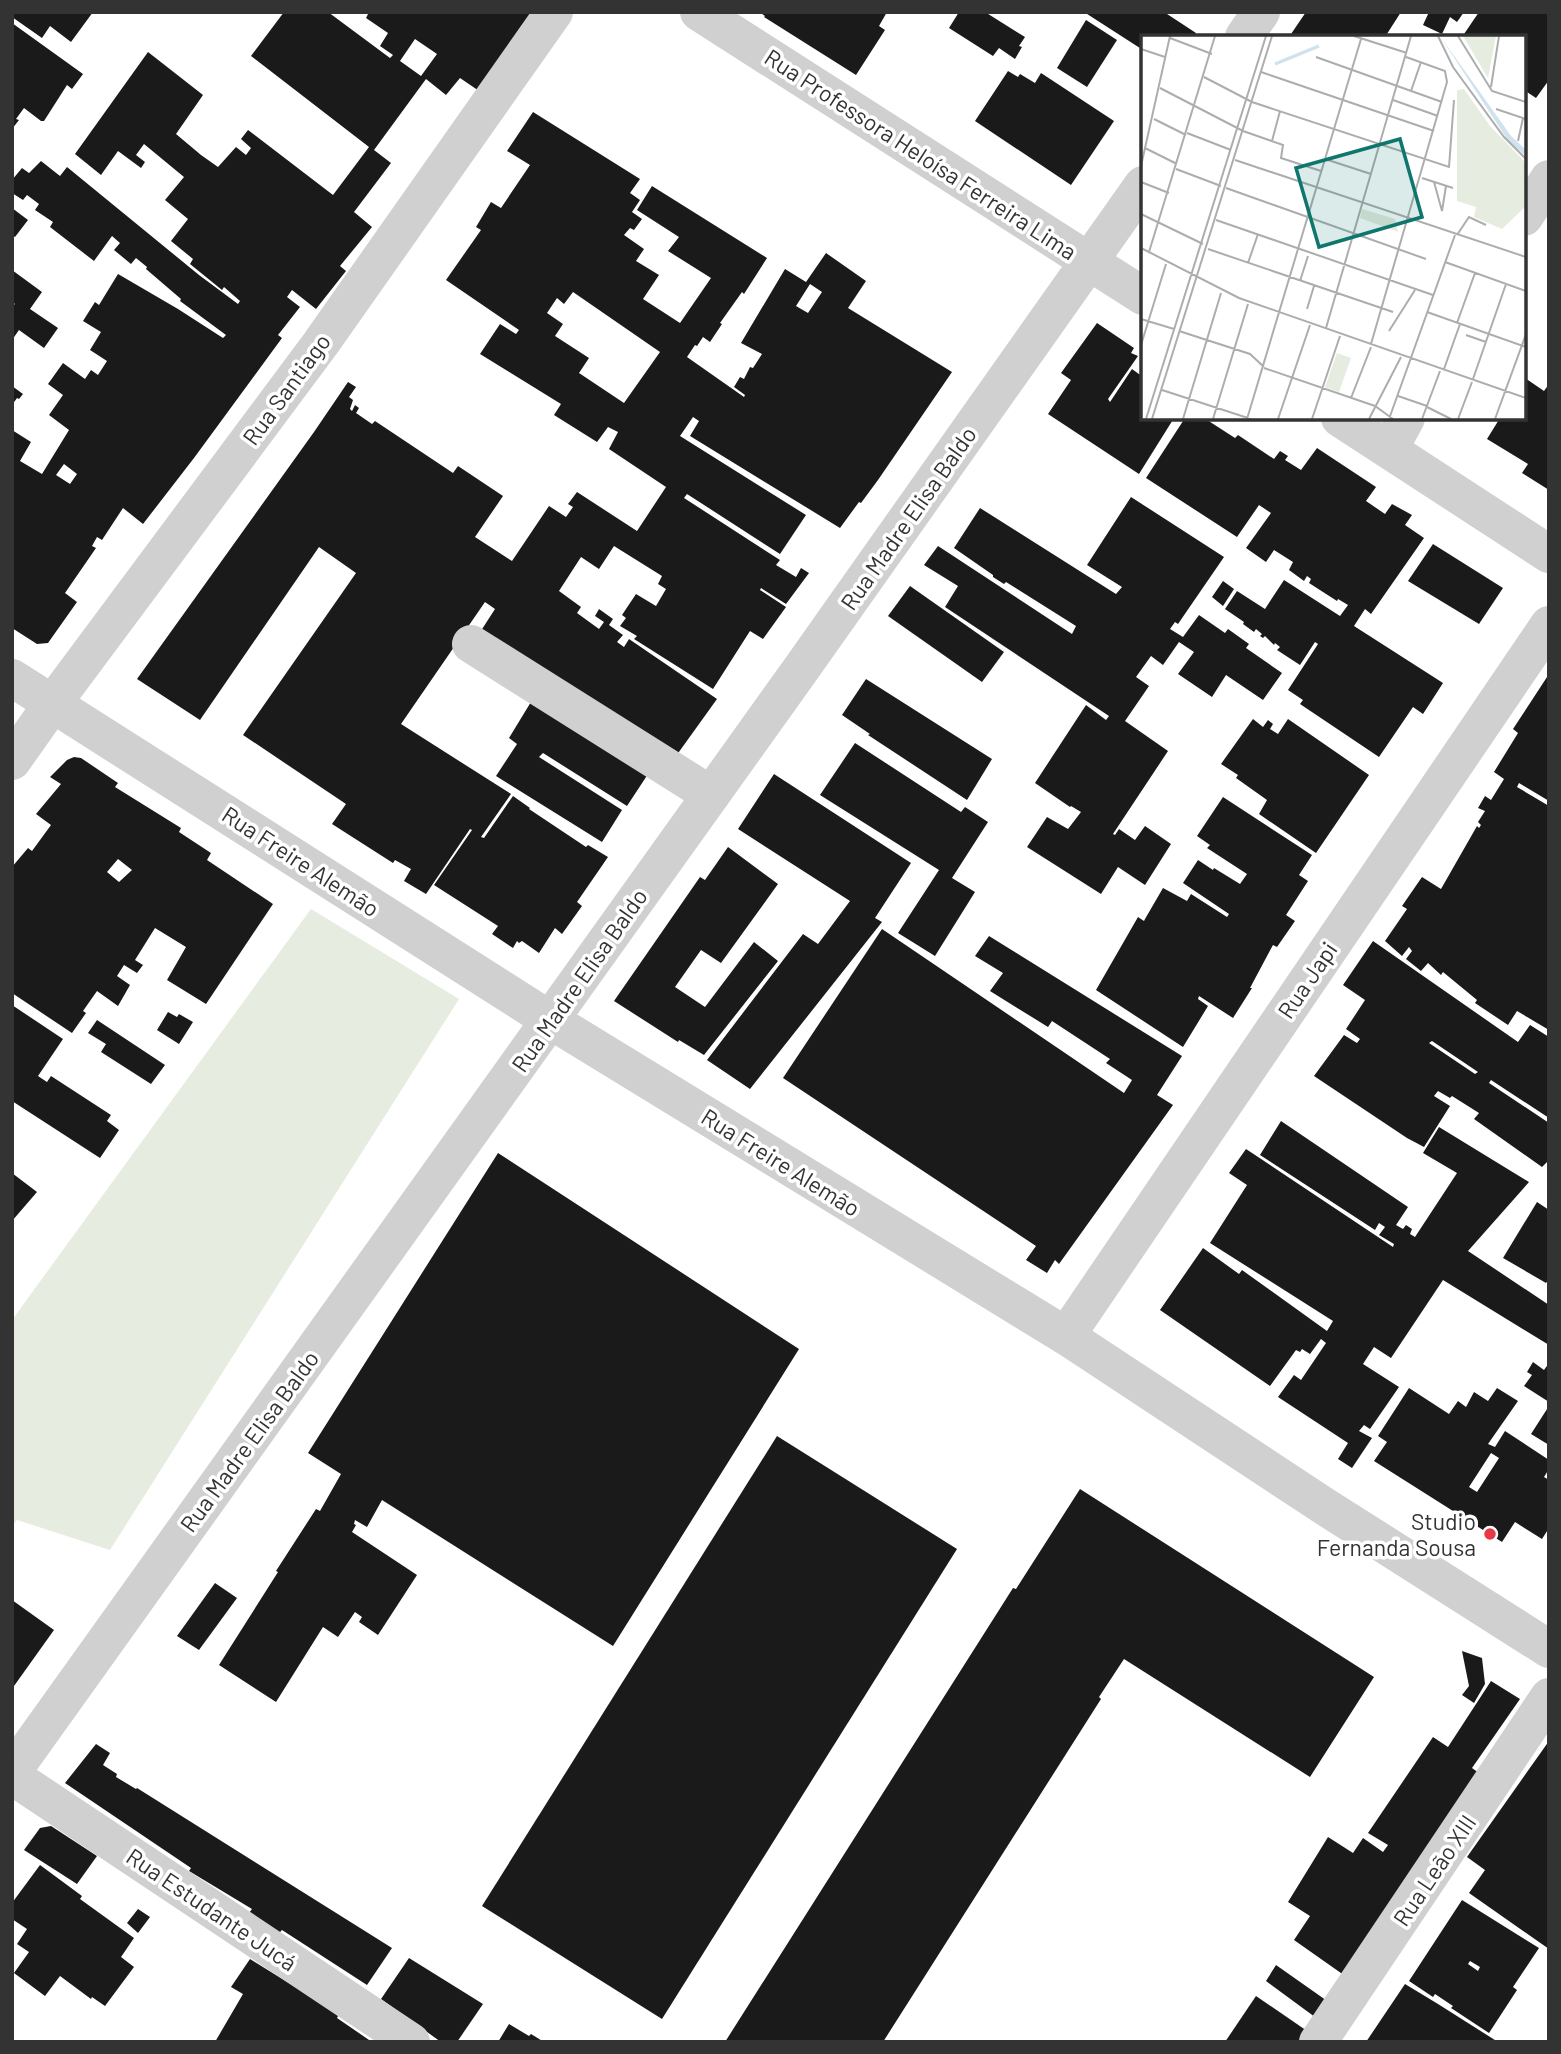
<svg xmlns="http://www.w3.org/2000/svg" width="1561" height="2054" viewBox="0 0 1561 2054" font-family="Barlow,sans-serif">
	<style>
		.green { fill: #e6ecdf }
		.building { fill: #1a1a1a; fill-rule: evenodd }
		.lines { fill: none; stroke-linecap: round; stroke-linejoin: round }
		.minor { stroke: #d0d0d0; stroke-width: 38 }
		.poi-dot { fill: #e63946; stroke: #fff; stroke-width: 2.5 }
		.labels { text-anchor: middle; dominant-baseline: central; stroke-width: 7; stroke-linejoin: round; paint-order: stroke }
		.street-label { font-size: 23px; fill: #333; stroke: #fff }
		.poi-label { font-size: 23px; fill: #333; stroke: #fff; text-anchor: end }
		.inset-river { fill: none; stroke: #cfe2ee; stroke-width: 3.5 }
		.inset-road { fill: none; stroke: #adadad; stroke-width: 2 }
		.view { fill: #0f766e; fill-opacity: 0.15; stroke: #0f766e; stroke-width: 3.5 }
		.inset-edge { fill: none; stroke: #333; stroke-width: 3.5 }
	</style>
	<rect width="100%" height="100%" fill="#fff"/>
	<polygon class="green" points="311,909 459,999 110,1550 17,1520 12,1526 12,1320"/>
	<g class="building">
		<polygon points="12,12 93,12 71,42 50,26 42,38 12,17"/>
		<path d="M284 12H328L390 58 393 55 380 46 388 33 366 18 369 12H538L482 93 460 78 446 95 426 79 374 150 391 163 354 212 372 227 340 266 346 271 316 309 292 290 287 297 300 307 278 335 282 338 194 458 143 524 123 508 102 540 97 537 92 546 96 548 65 593 77 602 48 643 37 644 12 628V430L31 442 20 461 42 474 69 430 49 415 63 395 48 384 63 363 85 379 91 370 98 375 107 361 90 350 101 332 83 321 95 302 99 305 118 274 178 309 223 338 226 335 180 301 181 299 146 269 147 267 136 258 131 264 114 250 120 243 112 236 94 261 50 227 53 222 35 210 39 204 27 195 23 200 12 193V180L22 168 29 173 41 161 60 176 67 167 199 275 238 304 240 301 224 287 222 290 190 264 193 259 171 241 188 219 165 200 184 177 144 144 136 155 145 162 141 168 118 151 101 175 75 154 148 52 203 95 176 134 201 155 218 167 236 147 246 155 251 148 241 139 248 130 333 195 369 147 251 56ZM415 39 437 54 421 76 400 61ZM64 464 77 474 70 484 56 475Z"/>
		<polygon points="759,12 887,12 879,26 885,30 856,75 764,17 765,16"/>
		<polygon points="959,12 985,12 1025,37 1019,46 1022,47 1015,59 999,48 993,56 949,28"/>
		<polygon points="1084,12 1164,12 1196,33 1193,37 1143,37 1143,50"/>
		<polygon points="1306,12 1401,12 1385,37 1375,37 1371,35 1370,37 1289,37"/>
		<polygon points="1429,12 1464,12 1457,22 1450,17 1442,34 1423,25"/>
		<polygon points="1479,12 1549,13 1549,80 1536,98 1524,90 1524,37 1462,37"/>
		<polygon points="1086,20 1117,40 1087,87 1057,68"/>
		<polygon points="12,23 83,74 72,89 67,85 44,121 41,121 24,108 16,119 19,120 12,129"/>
		<polygon points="1008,71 1018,77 1020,74 1035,83 1041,73 1114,121 1071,185 975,121"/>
		<path d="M533 112 640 179 630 193 640 200 632 212 642 219 634 230 630 228 624 235 644 249 636 261 659 275 643 299 680 323 711 278 668 251 679 237 637 210 652 186 767 258 744 294 742 292 720 323 722 324 710 342 703 337 697 346 695 345 687 357 744 397 745 395 734 387 740 377 744 379 750 367 753 368 762 354 741 343 785 269 806 282 826 253 866 281 848 308 952 372 878 480 861 503 859 502 840 528 690 436 699 421 693 417 680 436 806 515 780 554 687 494 684 498 780 560 776 565 796 577 801 568 809 573 786 604 761 588 760 590 786 607 763 639 750 631 713 689 634 639 637 636 620 626 626 618 622 615 636 594 656 606 666 589 658 584 662 576 614 546 599 569 581 557 559 591 581 607 577 613 599 629 604 622 595 616 599 609 613 619 609 625 623 635 617 642 624 647 629 639 717 699 671 763 475 640 495 609 485 602 401 724 511 794 481 837 484 838 513 796 530 808 529 809 586 847 588 845 608 857 577 902 582 906 562 934 555 928 539 953 522 941 519 943 517 941 513 948 492 934 498 926 434 885 472 830 470 829 426 894 404 881 411 869 395 860 393 863 332 824 346 804 243 735 356 573 319 547 200 720 137 679 314 432 348 382 356 387 349 397 353 400 350 409 352 411 355 405 359 408 356 413 372 424 375 421 453 473 458 466 503 496 475 537 512 561 549 506 566 517 573 507 568 504 577 492 637 531 666 487 609 449 618 432 608 427 597 442 554 415 561 404 480 354 500 324 516 334 519 330 446 280 481 230 476 227 491 202 501 208 530 165 507 151ZM810 284 822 292 808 313 796 306ZM573 292 660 352 624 403 579 373 589 358 555 336 563 324 547 313 557 298 564 304Z"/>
		<polygon points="12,208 28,220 15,237 12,235"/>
		<polygon points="12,270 42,292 30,309 58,328 44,348 19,330 12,340 12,306 15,304 12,302"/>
		<polygon points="1097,323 1134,348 1131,353 1138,356 1108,399 1110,402 1132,369 1143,377 1143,418 1174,418 1139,474 1048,414 1071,380 1061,373"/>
		<polygon points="1525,378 1544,391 1549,384 1549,490 1522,473 1528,464 1487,439 1500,418 1524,418"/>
		<polygon points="12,386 23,394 19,399 17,398 12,405"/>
		<polygon points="1185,418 1204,418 1235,438 1238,435 1274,459 1280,451 1288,456 1285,460 1301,470 1317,448 1376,487 1366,501 1385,514 1392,504 1412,515 1405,525 1424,538 1371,614 1365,609 1354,626 1443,683 1423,714 1413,707 1379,757 1300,704 1303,700 1288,690 1318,644 1315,642 1300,665 1277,650 1280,647 1275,643 1274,645 1265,636 1263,638 1260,636 1262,634 1256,629 1254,632 1243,624 1244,622 1225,609 1237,591 1265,609 1284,580 1340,616 1348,605 1338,599 1337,601 1309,583 1311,579 1307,576 1304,581 1289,570 1293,562 1274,550 1266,562 1246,548 1271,513 1259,505 1237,537 1146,478"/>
		<polygon points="1131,497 1224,557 1178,624 1175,622 1170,629 1183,637 1199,615 1225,633 1228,629 1249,644 1246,648 1282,673 1263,700 1226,675 1212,697 1178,674 1194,652 1179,642 1163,665 1151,656 1136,677 1149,686 1125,721 1168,751 1113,834 1115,835 1119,829 1135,840 1145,826 1171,844 1145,885 1118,867 1101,894 1027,847 1047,817 1068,829 1081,812 1071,806 1070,807 1035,783 1086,705 1106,720 1109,716 945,607 958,586 924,565 938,546 1072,634 1076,626 1006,582 1004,584 993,577 993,575 954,548 980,508 1116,594 1122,587 1087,565"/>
		<polygon points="1433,544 1503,588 1479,624 1408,581"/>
		<polygon points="1223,581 1234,589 1223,606 1212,597"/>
		<polygon points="910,586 1004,652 982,682 888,616"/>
		<polygon points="1549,674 1549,801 1519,783 1517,787 1549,806 1549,1030 1517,1011 1508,1025 1475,1003 1477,1000 1443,972 1441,975 1428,963 1421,971 1406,959 1412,951 1409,947 1402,956 1385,941 1407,909 1402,906 1422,877 1441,889 1477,826 1479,828 1481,825 1478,822 1485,811 1478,808 1485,796 1491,800 1504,779 1494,772 1518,733 1513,729"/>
		<polygon points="866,679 992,759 967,800 868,735 870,734 842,715"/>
		<polygon points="534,697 650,771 627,806 543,753 539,757 622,810 602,842 496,776 517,744 509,738"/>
		<polygon points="1253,719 1263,727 1268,720 1273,724 1270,729 1278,734 1288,719 1369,775 1316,853 1259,814 1267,800 1236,778 1238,775 1221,764"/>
		<polygon points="855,743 961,812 965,807 988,822 952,878 975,892 935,956 898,933 939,870 820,795"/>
		<path d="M74 757 81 758 118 783 115 787 181 828 179 832 211 853 207 860 273 904 206 1004 167 980 186 947 155 928 135 960 143 965 137 973 124 965 117 976 130 985 118 1006 97 991 83 1011 86 1013 72 1033 12 993V867L28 848 32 851 51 825 36 814 61 784 50 777 67 760ZM118 859 132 870 119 882 107 872Z"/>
		<polygon points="774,774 911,863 875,918 882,922 750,1089 707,1060 803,934 818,944 850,901 738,829"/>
		<polygon points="1223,797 1312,855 1299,875 1308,881 1286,915 1295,921 1277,947 1273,945 1250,988 1252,988 1233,1018 1199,996 1198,999 1208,1006 1183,1047 1096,990 1138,917 1144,921 1145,919 1163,888 1187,901 1191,894 1227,917 1229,914 1183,883 1198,860 1213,870 1214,868 1240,884 1247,874 1207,848 1210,845 1197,836"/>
		<polygon points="728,847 778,884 721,963 701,950 675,987 705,1007 754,942 778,961 704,1055 679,1040 678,1042 614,1001 700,877 705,880"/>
		<polygon points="882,929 1124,1093 1132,1080 1106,1063 1110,1059 1052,1021 1048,1027 990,991 1003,973 975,956 989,936 1182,1056 1157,1095 1173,1105 1059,1264 1055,1260 1047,1273 1026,1260 1036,1246 783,1078"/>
		<path d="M1373 941 1518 1042 1530 1025 1549 1037V1118L1491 1080 1489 1083 1549 1123V1160L1542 1167 1474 1119 1479 1113 1452 1096 1450 1098 1438 1091 1434 1096 1450 1106 1424 1147 1407 1138 1314 1076 1344 1035 1357 1043 1360 1039 1346 1029 1365 1000 1343 985ZM1432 1041 1478 1072 1475 1074 1429 1043Z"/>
		<polygon points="12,1005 63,1039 38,1076 47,1082 51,1076 111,1115 107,1121 119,1130 100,1158 12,1101"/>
		<polygon points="168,1012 177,1017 179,1014 193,1022 179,1044 157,1030"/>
		<polygon points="97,1020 165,1065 151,1084 101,1052 106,1044 88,1033"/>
		<polygon points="1281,1121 1408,1207 1396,1225 1403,1229 1406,1225 1412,1229 1410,1234 1415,1237 1457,1173 1423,1153 1439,1127 1529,1182 1468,1251 1549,1305 1549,1345 1443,1280 1391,1358 1374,1347 1363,1364 1399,1387 1370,1429 1364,1425 1359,1431 1372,1438 1352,1468 1338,1459 1348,1443 1278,1397 1294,1375 1301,1380 1326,1343 1321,1339 1310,1354 1302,1349 1300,1352 1296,1350 1270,1386 1160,1310 1203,1248 1239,1274 1242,1270 1327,1331 1333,1321 1210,1243 1247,1185 1229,1173 1246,1149 1393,1247 1394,1244 1379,1235 1385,1227 1379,1223 1375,1230 1260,1155"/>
		<polygon points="498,1153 799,1349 613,1646 382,1500 367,1527 355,1520 354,1524 356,1525 352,1532 417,1575 378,1635 359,1622 362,1617 355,1612 338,1637 323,1627 276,1702 219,1665 278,1572 276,1571 316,1509 320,1511 341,1474 308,1453"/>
		<polygon points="12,1173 37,1192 12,1221"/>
		<polygon points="1537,1202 1549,1210 1549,1279 1546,1283 1503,1258"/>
		<polygon points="1533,1362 1544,1370 1549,1363 1549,1402 1524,1386 1532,1375 1527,1372"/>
		<path d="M1409 1388 1449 1414 1458 1401 1466 1407 1474 1392 1488 1401 1497 1388 1518 1401 1488 1444 1495 1447 1505 1431 1549 1460V1469L1544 1477 1549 1480V1528L1542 1539 1515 1522 1502 1542 1374 1461 1387 1442 1378 1436ZM1491 1453 1499 1458 1477 1492 1469 1487Z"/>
		<polygon points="1549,1406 1549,1445 1531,1434"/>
		<polygon points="777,1436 957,1549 662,2019 482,1906"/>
		<polygon points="1080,1489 1374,1677 1310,1777 1124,1659 1099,1697 1101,1699 883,2042 725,2042 1013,1588 1016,1589"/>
		<polygon points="215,1583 237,1598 199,1650 177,1636"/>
		<polygon points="12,1600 54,1630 14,1686 12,1685"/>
		<polygon points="1462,1651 1482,1658 1485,1684 1474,1703 1462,1695 1469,1686"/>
		<polygon points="1491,1681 1520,1699 1472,1768 1483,1776 1348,1978 1294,1940 1310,1916 1288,1902 1328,1837 1353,1853 1363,1838 1383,1852 1388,1845 1368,1833 1433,1737 1448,1747"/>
		<polygon points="1549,1741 1549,1949 1469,1893 1485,1870 1467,1857"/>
		<polygon points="96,1744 110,1753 103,1765 117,1774 116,1777 136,1789 137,1788 392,1948 367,1985 282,1930 279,1933 249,1913 252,1909 189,1871 191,1868 65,1783"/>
		<polygon points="51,1826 97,1856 77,1884 24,1850 40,1828"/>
		<polygon points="40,1865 82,1896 80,1899 134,1938 121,1957 134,1967 105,2006 92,1997 91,1999 60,1976 45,1996 14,1973 29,1952 17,1944 27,1929 12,1919 12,1903"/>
		<path d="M1462 1900 1539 1948 1513 1987 1517 1990 1489 2033 1451 2008 1453 2006 1435 1994 1433 1997 1409 1981ZM1470 1961 1480 1967 1478 1971 1468 1964Z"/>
		<polygon points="138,1909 150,1917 138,1933 127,1923"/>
		<polygon points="409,1958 483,2004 457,2042 441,2042 381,1999"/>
		<polygon points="250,1959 339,2014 337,2018 372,2042 215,2042 243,1994 231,1987"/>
		<polygon points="1276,1965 1330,2003 1319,2020 1266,1981"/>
		<polygon points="1405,1984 1438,2004 1498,2042 1366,2042"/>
		<polygon points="1256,1996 1310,2033 1304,2042 1225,2042"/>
		<polygon points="509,2024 529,2036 531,2034 544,2042 498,2042"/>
	</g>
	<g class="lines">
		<g class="minor">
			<polyline points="699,12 1143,296"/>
			<polyline points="1244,37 1261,12"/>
			<polyline points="1524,217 1549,179"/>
			<polyline points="1340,418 1549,554"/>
			<polyline points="1389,449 1406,418"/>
			<polyline points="471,644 711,795"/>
			<polyline points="12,678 550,1020 1066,1336 1324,1506 1549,1649"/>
			<polyline points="12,761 53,703 321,343 554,12"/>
			<polyline points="1066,1336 1549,625"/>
			<polyline points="12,1772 801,669 1143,185"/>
			<polyline points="12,1776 411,2042"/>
			<polyline points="1318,2042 1549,1697"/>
		</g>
	</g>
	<circle class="poi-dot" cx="1490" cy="1534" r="7"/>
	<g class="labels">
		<g class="street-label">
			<text transform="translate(921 154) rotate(33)">Rua Professora Heloísa Ferreira Lima</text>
			<text transform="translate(286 389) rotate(-54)">Rua Santiago</text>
			<text transform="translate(908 518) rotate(-55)">Rua Madre Elisa Baldo</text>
			<text transform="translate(301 861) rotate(33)">Rua Freire Alemão</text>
			<text transform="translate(579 980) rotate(-55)">Rua Madre Elisa Baldo</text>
			<text transform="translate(1307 980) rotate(-56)">Rua Japi</text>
			<text transform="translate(781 1162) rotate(32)">Rua Freire Alemão</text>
			<text transform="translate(249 1441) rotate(-54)">Rua Madre Elisa Baldo</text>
			<text transform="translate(1434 1870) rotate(-56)">Rua Leão XIII</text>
			<text transform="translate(212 1909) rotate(34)">Rua Estudante Jucá</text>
		</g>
		<g class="poi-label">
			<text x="1476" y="1521">Studio<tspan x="1476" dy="26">Fernanda Sousa</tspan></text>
		</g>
	</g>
	<g transform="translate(1141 35)">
		<rect width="385" height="385" fill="#fff"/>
		<path d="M322 1H355L347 43ZM323 54 349 91 385 128V171L361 194 333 182 335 172 316 166V55ZM221 174 254 184 257 197 219 183ZM196 318 210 323 198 357 184 352Z" fill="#e6ecdf"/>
		<path d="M299 1 370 101 385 115V121L368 107Z" fill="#cfe2ee"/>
		<path class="inset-river" d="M134 29 178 11"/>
		<path class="inset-road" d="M213 1 266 18M297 1 312 32 363 102 385 124M317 1 351 56 385 67M29 3 71 19M0 14 24 22M175 22 301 67M120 37 293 96M63 42 111 67 308 132 313 65M350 52 358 1M19 53 102 96 142 110 140 123 180 136M270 56 280 27M252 65 297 81M355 74 385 84M13 84 45 100M46 98 90 115M131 106 139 76M377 106 382 83M4 113 36 129M184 124 230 139M94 125 385 222M0 131 29 1M35 134 80 151M281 143 312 153M0 147 28 158M293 147 301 176 305 151M85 153 285 224M0 179 62 209M75 185 292 260M316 200 328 182 345 190M0 213 98 263 385 363M67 214 252 277M8 217 74 1M304 227 385 256M107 228 117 199M159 246 167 221M166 274 173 251M286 277 385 312M0 284 33 294M316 288 334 238M185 293 270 1M38 296 109 319 123 332M248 296 274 255M325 300 345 307M230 309 306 47 304 36 265 22M0 310 25 229M123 333 234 371 252 384M303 334 319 289M332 344 365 249M21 355 110 384M257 361 286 371M210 363 230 312M286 372 310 384M5 384 125 1M11 384 131 1M42 384 80 258M72 384 107 269M106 384 220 4M137 384 169 290M171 384 199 301M228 384 260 322M248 384 314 200M281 384 299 336M317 384 331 347M354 384 385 299"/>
		<path class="view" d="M259 104 281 182 178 212 155 133Z"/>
		<rect width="385" height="385" class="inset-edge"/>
	</g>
	<rect width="1561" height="2054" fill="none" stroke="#333333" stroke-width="28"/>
</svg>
